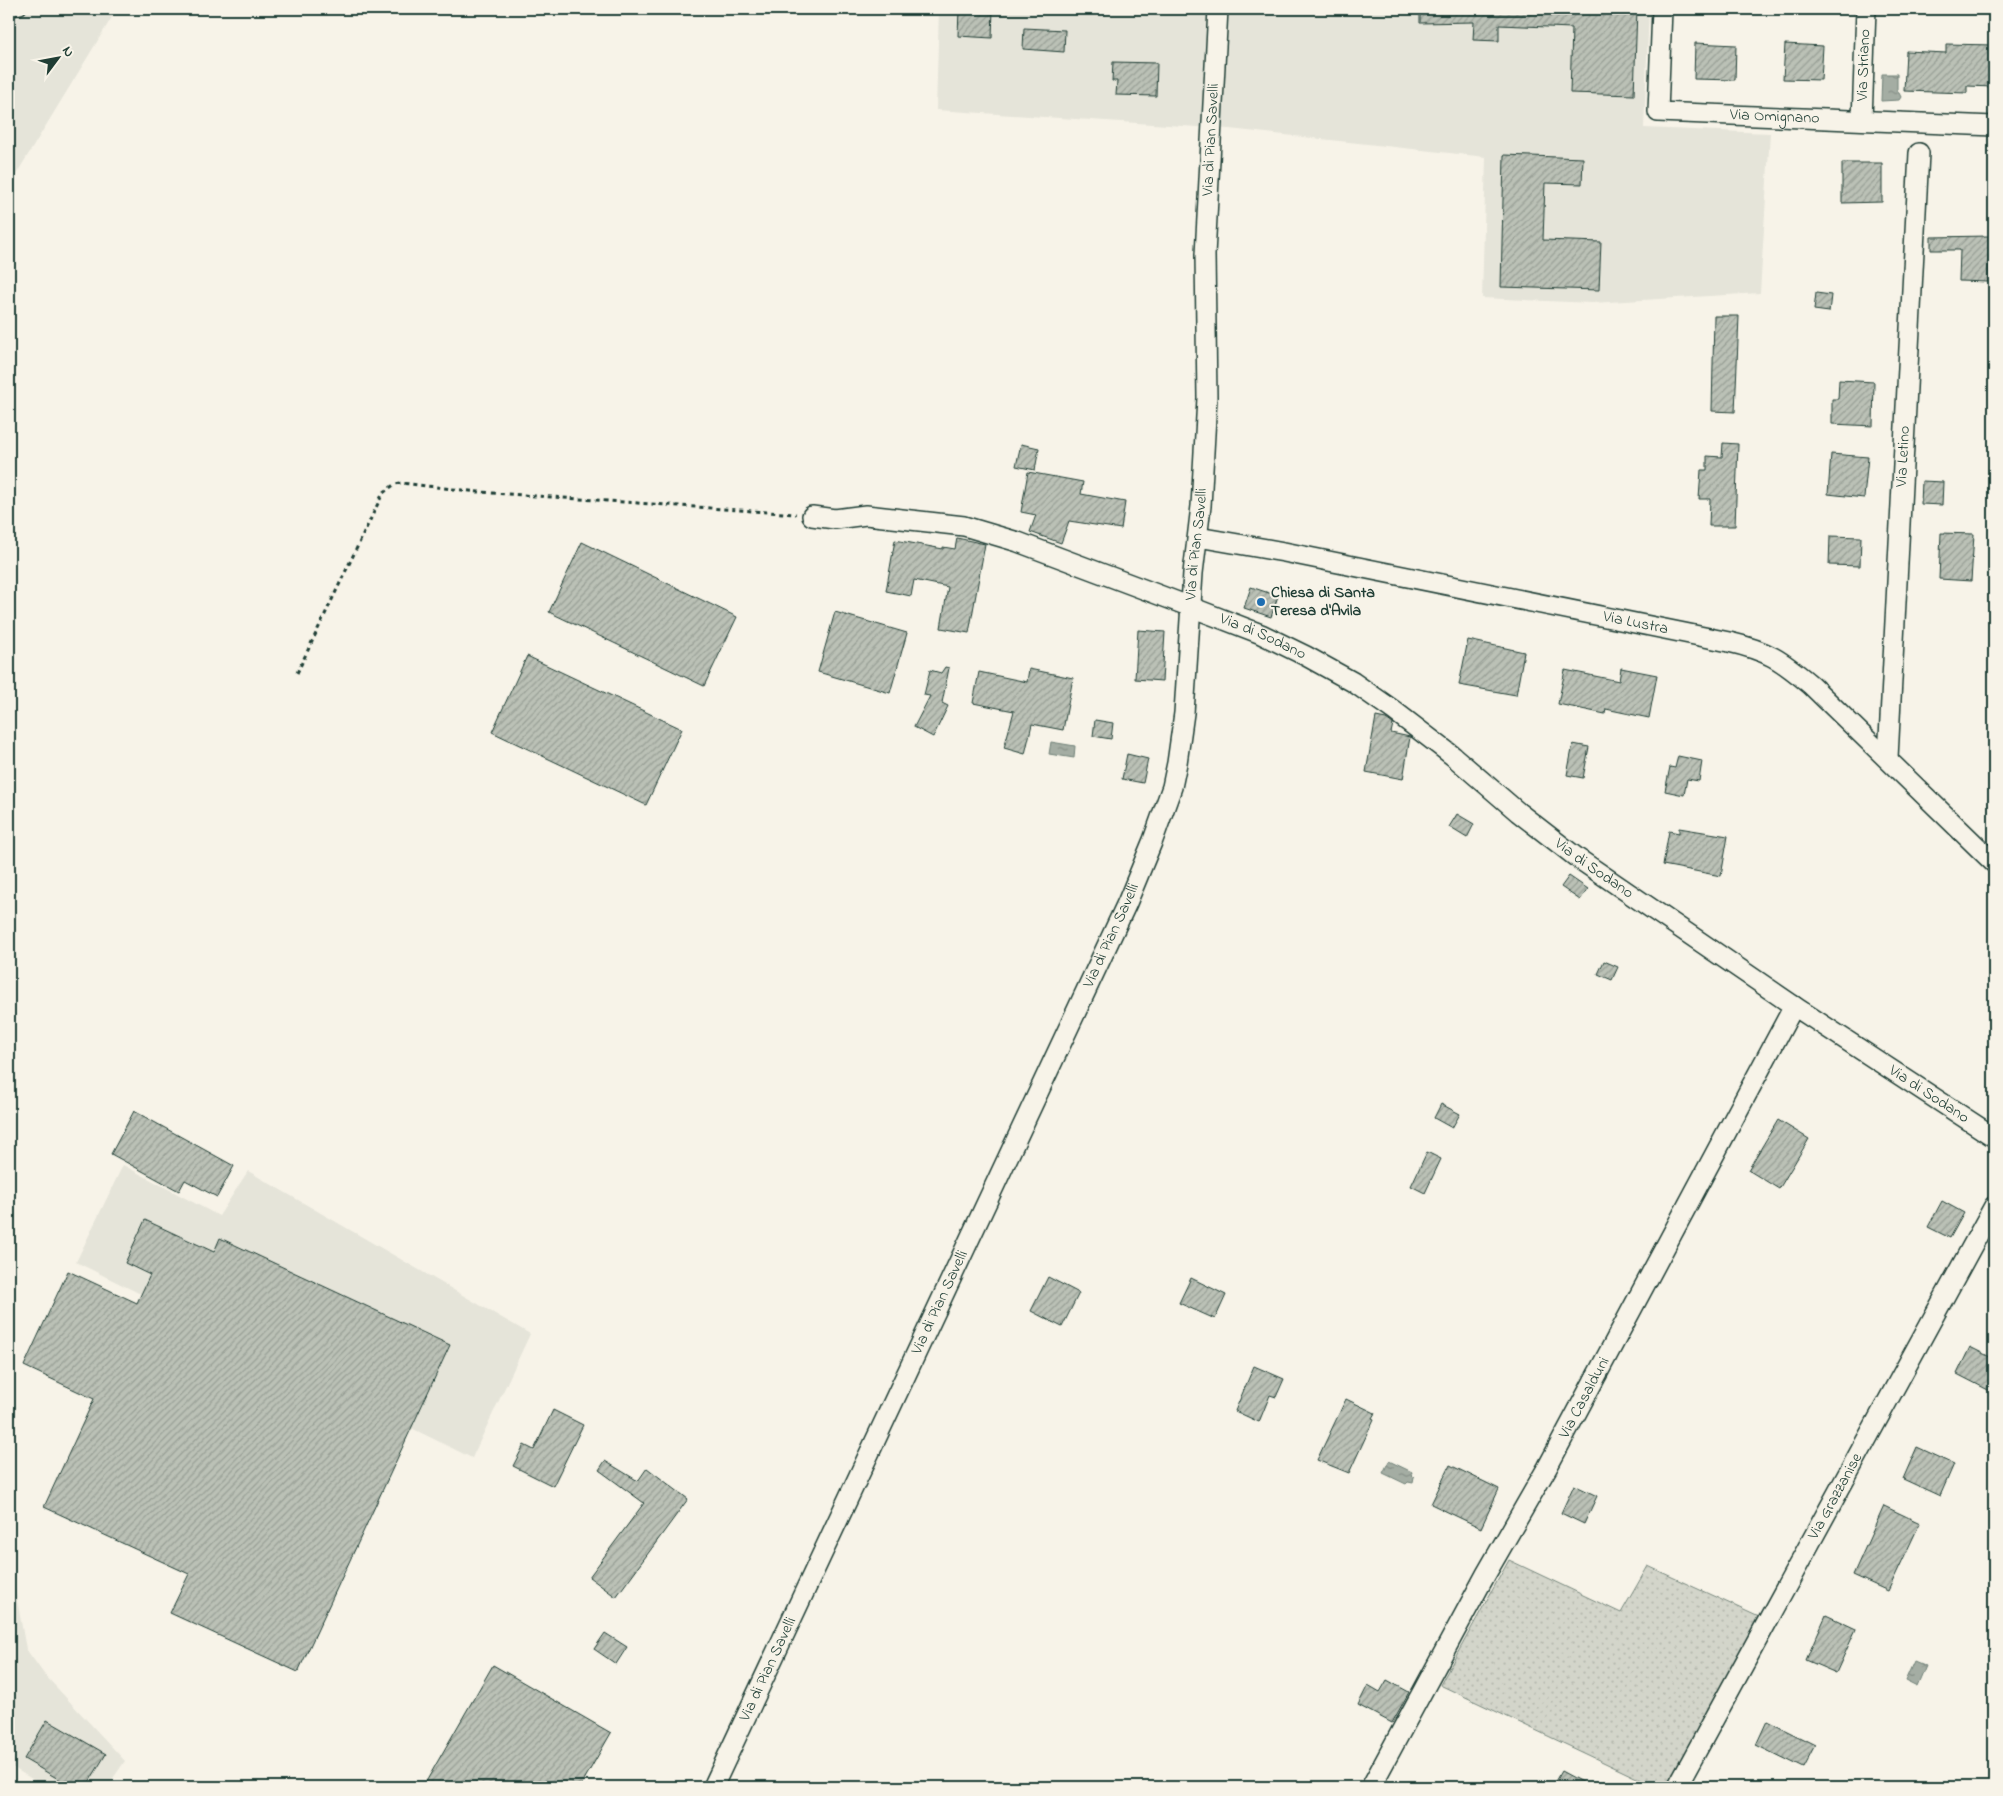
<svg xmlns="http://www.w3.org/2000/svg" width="2003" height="1796" viewBox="0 0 2003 1796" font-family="'Indie Flower',sans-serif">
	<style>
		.built { fill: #e5e4d9 }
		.grass { fill: url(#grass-dots); stroke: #79897f }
		.water { fill: url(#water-ripples); stroke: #6f8077 }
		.building { fill: url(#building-hatch); stroke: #1f3d34 }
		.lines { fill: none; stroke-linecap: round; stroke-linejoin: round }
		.service-casing { stroke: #1f3d34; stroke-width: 12 }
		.minor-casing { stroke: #1f3d34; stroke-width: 22 }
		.path { stroke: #1f3d34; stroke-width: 3; stroke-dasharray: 4 4; stroke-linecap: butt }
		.service { stroke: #f7f3e8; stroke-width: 9 }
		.minor { stroke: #f7f3e8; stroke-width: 19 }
		.poi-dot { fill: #1f6fb2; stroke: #f7f3e8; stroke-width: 2 }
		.labels { text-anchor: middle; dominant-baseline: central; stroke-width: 4; stroke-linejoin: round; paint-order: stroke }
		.street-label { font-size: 16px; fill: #1f3d34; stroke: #f7f3e8 }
		.poi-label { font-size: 16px; font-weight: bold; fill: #1f3d34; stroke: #f7f3e8; text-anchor: start }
	</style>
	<defs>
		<pattern id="grass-dots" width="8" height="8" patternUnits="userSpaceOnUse" patternTransform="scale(1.25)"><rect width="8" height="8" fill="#d3d5ca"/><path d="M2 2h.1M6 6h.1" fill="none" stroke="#b5b8ae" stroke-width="1.8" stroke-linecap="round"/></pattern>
		<pattern id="water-ripples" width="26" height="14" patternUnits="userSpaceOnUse" patternTransform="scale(1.25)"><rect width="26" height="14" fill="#a4ada3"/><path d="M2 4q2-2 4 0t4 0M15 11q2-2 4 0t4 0" fill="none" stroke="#858e86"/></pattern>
		<pattern id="building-hatch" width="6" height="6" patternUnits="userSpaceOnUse" patternTransform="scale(1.25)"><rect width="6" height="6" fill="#bbc1b6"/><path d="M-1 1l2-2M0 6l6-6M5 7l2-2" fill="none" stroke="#979e95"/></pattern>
	</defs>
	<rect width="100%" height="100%" fill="#f7f3e8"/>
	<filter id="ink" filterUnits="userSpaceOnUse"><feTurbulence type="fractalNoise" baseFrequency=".02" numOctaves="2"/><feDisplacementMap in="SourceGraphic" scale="10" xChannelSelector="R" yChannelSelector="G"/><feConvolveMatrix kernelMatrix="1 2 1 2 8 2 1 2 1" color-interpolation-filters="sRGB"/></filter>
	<g filter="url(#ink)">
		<g class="built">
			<polygon points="9,9 117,9 9,186"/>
			<polygon points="939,9 1649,9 1644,128 1770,133 1760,293 1592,303 1482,298 1486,157 1229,129 936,110"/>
			<polygon points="123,1165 219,1216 248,1171 530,1334 472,1458 76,1262"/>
			<polygon points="9,1556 26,1649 44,1674 125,1761 107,1787 45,1787 9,1765"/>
		</g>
		<polygon class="grass" points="1509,1560 1621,1613 1648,1566 1759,1617 1668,1787 1656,1787 1440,1685"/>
		<g class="water">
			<polygon points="1882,74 1897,74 1897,92 1899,93 1901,97 1899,100 1881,101"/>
			<polygon points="1051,742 1075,746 1074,758 1049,754"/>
			<polygon points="1389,1461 1412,1472 1411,1475 1414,1478 1413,1483 1408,1482 1406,1484 1383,1473"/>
			<polygon points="1914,1661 1926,1666 1917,1687 1905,1681"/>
		</g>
		<g class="building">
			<polygon points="959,9 993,9 992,38 958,36"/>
			<polygon points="1420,9 1637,9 1634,95 1570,93 1572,28 1499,25 1499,41 1473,40 1474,22 1420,23"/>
			<polygon points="1024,28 1065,30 1064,52 1023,49"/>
			<polygon points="1695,43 1736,45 1735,80 1694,79"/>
			<polygon points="1785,44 1823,46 1821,80 1783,79"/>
			<polygon points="1946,44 1994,45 1994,87 1967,86 1967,93 1904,91 1906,51 1946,53"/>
			<polygon points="1113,62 1157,63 1156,96 1116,95 1117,81 1112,81"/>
			<polygon points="1504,155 1583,158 1582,184 1545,183 1543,240 1601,242 1599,290 1501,287"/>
			<polygon points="1842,163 1882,163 1882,202 1842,203"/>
			<polygon points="1989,236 1988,282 1959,281 1960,250 1931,250 1931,237"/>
			<polygon points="1816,293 1831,295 1829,312 1814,310"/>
			<polygon points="1714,316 1739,316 1735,412 1712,411"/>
			<polygon points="1839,380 1874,382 1873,426 1832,424 1832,399 1838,399"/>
			<polygon points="1723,443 1738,444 1735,526 1709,526 1710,499 1699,499 1701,470 1707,470 1707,456 1722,457"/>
			<polygon points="1021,444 1039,448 1035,470 1016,466"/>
			<polygon points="1831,454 1868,457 1864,498 1828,494"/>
			<polygon points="1028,472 1083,482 1081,494 1125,502 1121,529 1069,521 1061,543 1030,532 1036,515 1021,512"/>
			<polygon points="1922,481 1943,482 1942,505 1921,504"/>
			<polygon points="1941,533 1974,534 1971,581 1939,579"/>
			<polygon points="1830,536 1861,537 1860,566 1829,565"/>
			<polygon points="957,538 985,544 969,633 941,628 948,587 914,580 911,596 886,591 895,540 943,549 943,547 955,549"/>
			<polygon points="582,542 737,617 704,686 549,612"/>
			<polygon points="1251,587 1278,596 1271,617 1244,608"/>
			<polygon points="835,612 907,633 890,693 818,672"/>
			<polygon points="1138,630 1165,632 1162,681 1135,679"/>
			<polygon points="1468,640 1524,652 1516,695 1459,685"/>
			<polygon points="527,656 682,729 646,805 492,732"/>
			<polygon points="945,667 949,668 942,703 948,706 933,737 914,727 930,696 924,695 930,670 941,673"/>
			<polygon points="1621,668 1657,675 1649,718 1606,709 1605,714 1558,704 1565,670 1619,681"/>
			<polygon points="1029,669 1073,678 1063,730 1032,724 1025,754 1004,748 1014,711 973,703 979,672 1027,682"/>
			<polygon points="1376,717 1386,719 1393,724 1391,733 1410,737 1403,779 1366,772"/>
			<polygon points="1095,720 1113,723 1111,739 1093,736"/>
			<polygon points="1573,744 1589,747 1583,778 1567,775"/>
			<polygon points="1127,754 1148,759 1143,783 1122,779"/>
			<polygon points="1678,756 1702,761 1699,781 1687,779 1684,795 1665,791 1670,767 1675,768"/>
			<polygon points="1457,814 1474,824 1467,838 1449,827"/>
			<polygon points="1679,828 1728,836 1721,876 1663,865 1669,831 1679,833"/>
			<polygon points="1569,876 1588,889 1580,900 1561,887"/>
			<polygon points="1604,961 1618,967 1612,980 1598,974"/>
			<polygon points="1441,1104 1460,1114 1452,1128 1434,1118"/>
			<polygon points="134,1111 234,1166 217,1197 185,1180 179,1191 111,1154"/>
			<polygon points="1778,1120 1809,1139 1779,1189 1748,1170"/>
			<polygon points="1427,1152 1441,1159 1425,1193 1411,1186"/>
			<polygon points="1942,1201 1964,1213 1950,1238 1928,1227"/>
			<polygon points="145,1220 214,1252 220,1238 450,1345 298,1672 170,1613 189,1574 44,1507 94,1399 24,1366 68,1271 137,1303 150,1275 125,1263"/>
			<polygon points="1048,1277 1079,1293 1062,1327 1031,1311"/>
			<polygon points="1191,1278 1226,1295 1215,1319 1179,1303"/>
			<polygon points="1970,1347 1994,1359 1994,1393 1957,1374"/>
			<polygon points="1254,1366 1284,1379 1276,1397 1270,1395 1259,1422 1235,1411"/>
			<polygon points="1346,1399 1375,1413 1372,1418 1374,1419 1349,1473 1317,1460"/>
			<polygon points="553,1410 583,1425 553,1486 513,1466 524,1445 534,1450"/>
			<polygon points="1917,1447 1954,1464 1940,1496 1903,1479"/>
			<polygon points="605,1461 638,1481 647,1468 688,1499 616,1597 589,1577 644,1503 599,1470"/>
			<polygon points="1450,1465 1499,1489 1481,1528 1431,1504"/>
			<polygon points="1574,1485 1597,1496 1584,1524 1561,1513"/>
			<polygon points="1884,1506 1920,1523 1888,1591 1853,1575"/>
			<polygon points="1826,1615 1856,1629 1836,1673 1806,1660"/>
			<polygon points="605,1633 627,1647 616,1664 594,1649"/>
			<polygon points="493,1665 611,1733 580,1787 423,1787"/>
			<polygon points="1387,1680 1409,1692 1392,1723 1358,1705 1368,1685 1380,1692"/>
			<polygon points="47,1720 106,1754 86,1787 72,1787 24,1759"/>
			<polygon points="1767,1721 1815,1745 1803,1768 1756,1745"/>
			<polygon points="1561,1771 1591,1787 1552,1787"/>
		</g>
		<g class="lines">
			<defs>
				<polyline id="service" points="9,12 21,9"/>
				<g id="minor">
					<path id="s1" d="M1662 9 1658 112 1994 126"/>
					<path id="s2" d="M1862 120 1866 9"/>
					<path id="s3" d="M812 516 835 519 866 515 964 526 1018 542 1191 607 1261 634 1306 656 1353 682 1393 710 1453 756 1518 812 1576 857 1794 1006 1994 1137"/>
					<path id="s4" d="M1198 537 1284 552 1729 642C1768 651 1780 659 1811 685L1994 863"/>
					<path id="s5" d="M1888 758 1919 153"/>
					<path id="s6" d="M713 1787 1127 903 1153 840 1172 787 1177 763 1184 713 1193 573 1201 506 1207 398 1205 255 1218 9"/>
					<path id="s7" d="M1371 1787 1486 1574 1547 1468 1794 1006"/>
					<path id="s8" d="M1677 1787 1994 1206"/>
				</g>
			</defs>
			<use href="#service" class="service-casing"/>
			<use href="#minor" class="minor-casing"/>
			<polyline class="path" points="297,673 383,493 395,484 401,483 479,492 796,514"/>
			<use href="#service" class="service"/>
			<use href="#minor" class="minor"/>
		</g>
	</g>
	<circle class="poi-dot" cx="1261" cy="602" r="5"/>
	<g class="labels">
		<g class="street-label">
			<text stroke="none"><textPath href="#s2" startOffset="55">Via Striano</textPath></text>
			<text stroke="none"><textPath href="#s1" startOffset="220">Via Omignano</textPath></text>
			<text stroke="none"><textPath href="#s6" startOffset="1750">Via di Pian Savelli</textPath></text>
			<text stroke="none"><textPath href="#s5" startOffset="302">Via Letino</textPath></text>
			<text stroke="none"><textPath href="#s6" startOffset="1345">Via di Pian Savelli</textPath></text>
			<text stroke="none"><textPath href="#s4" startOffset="446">Via Lustra</textPath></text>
			<text stroke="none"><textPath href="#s3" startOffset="472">Via di Sodano</textPath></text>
			<text stroke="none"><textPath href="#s3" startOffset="878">Via di Sodano</textPath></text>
			<text stroke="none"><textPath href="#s6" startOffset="940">Via di Pian Savelli</textPath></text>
			<text stroke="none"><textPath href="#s3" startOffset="1282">Via di Sodano</textPath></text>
			<text stroke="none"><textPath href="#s6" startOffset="535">Via di Pian Savelli</textPath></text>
			<text stroke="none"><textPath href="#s7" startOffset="444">Via Casalduni</textPath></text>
			<text stroke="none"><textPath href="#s8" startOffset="331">Via Grazzanise</textPath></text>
			<text stroke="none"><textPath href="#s6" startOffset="130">Via di Pian Savelli</textPath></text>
		</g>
		<g class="poi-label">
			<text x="1271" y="593">Chiesa di Santa<tspan x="1271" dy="18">Teresa d'Avila</tspan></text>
		</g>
	</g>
	<rect width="2003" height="1796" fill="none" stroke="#f7f3e8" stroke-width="30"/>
	<rect x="15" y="15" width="1973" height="1766" fill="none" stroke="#1f3d34" stroke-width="2" filter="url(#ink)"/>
	<g transform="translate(58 58) rotate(58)" stroke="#f7f3e8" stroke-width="4" paint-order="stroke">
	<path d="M0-4L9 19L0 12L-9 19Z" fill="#1f3d34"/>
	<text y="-8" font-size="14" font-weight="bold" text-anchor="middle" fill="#1f3d34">N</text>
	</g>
</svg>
